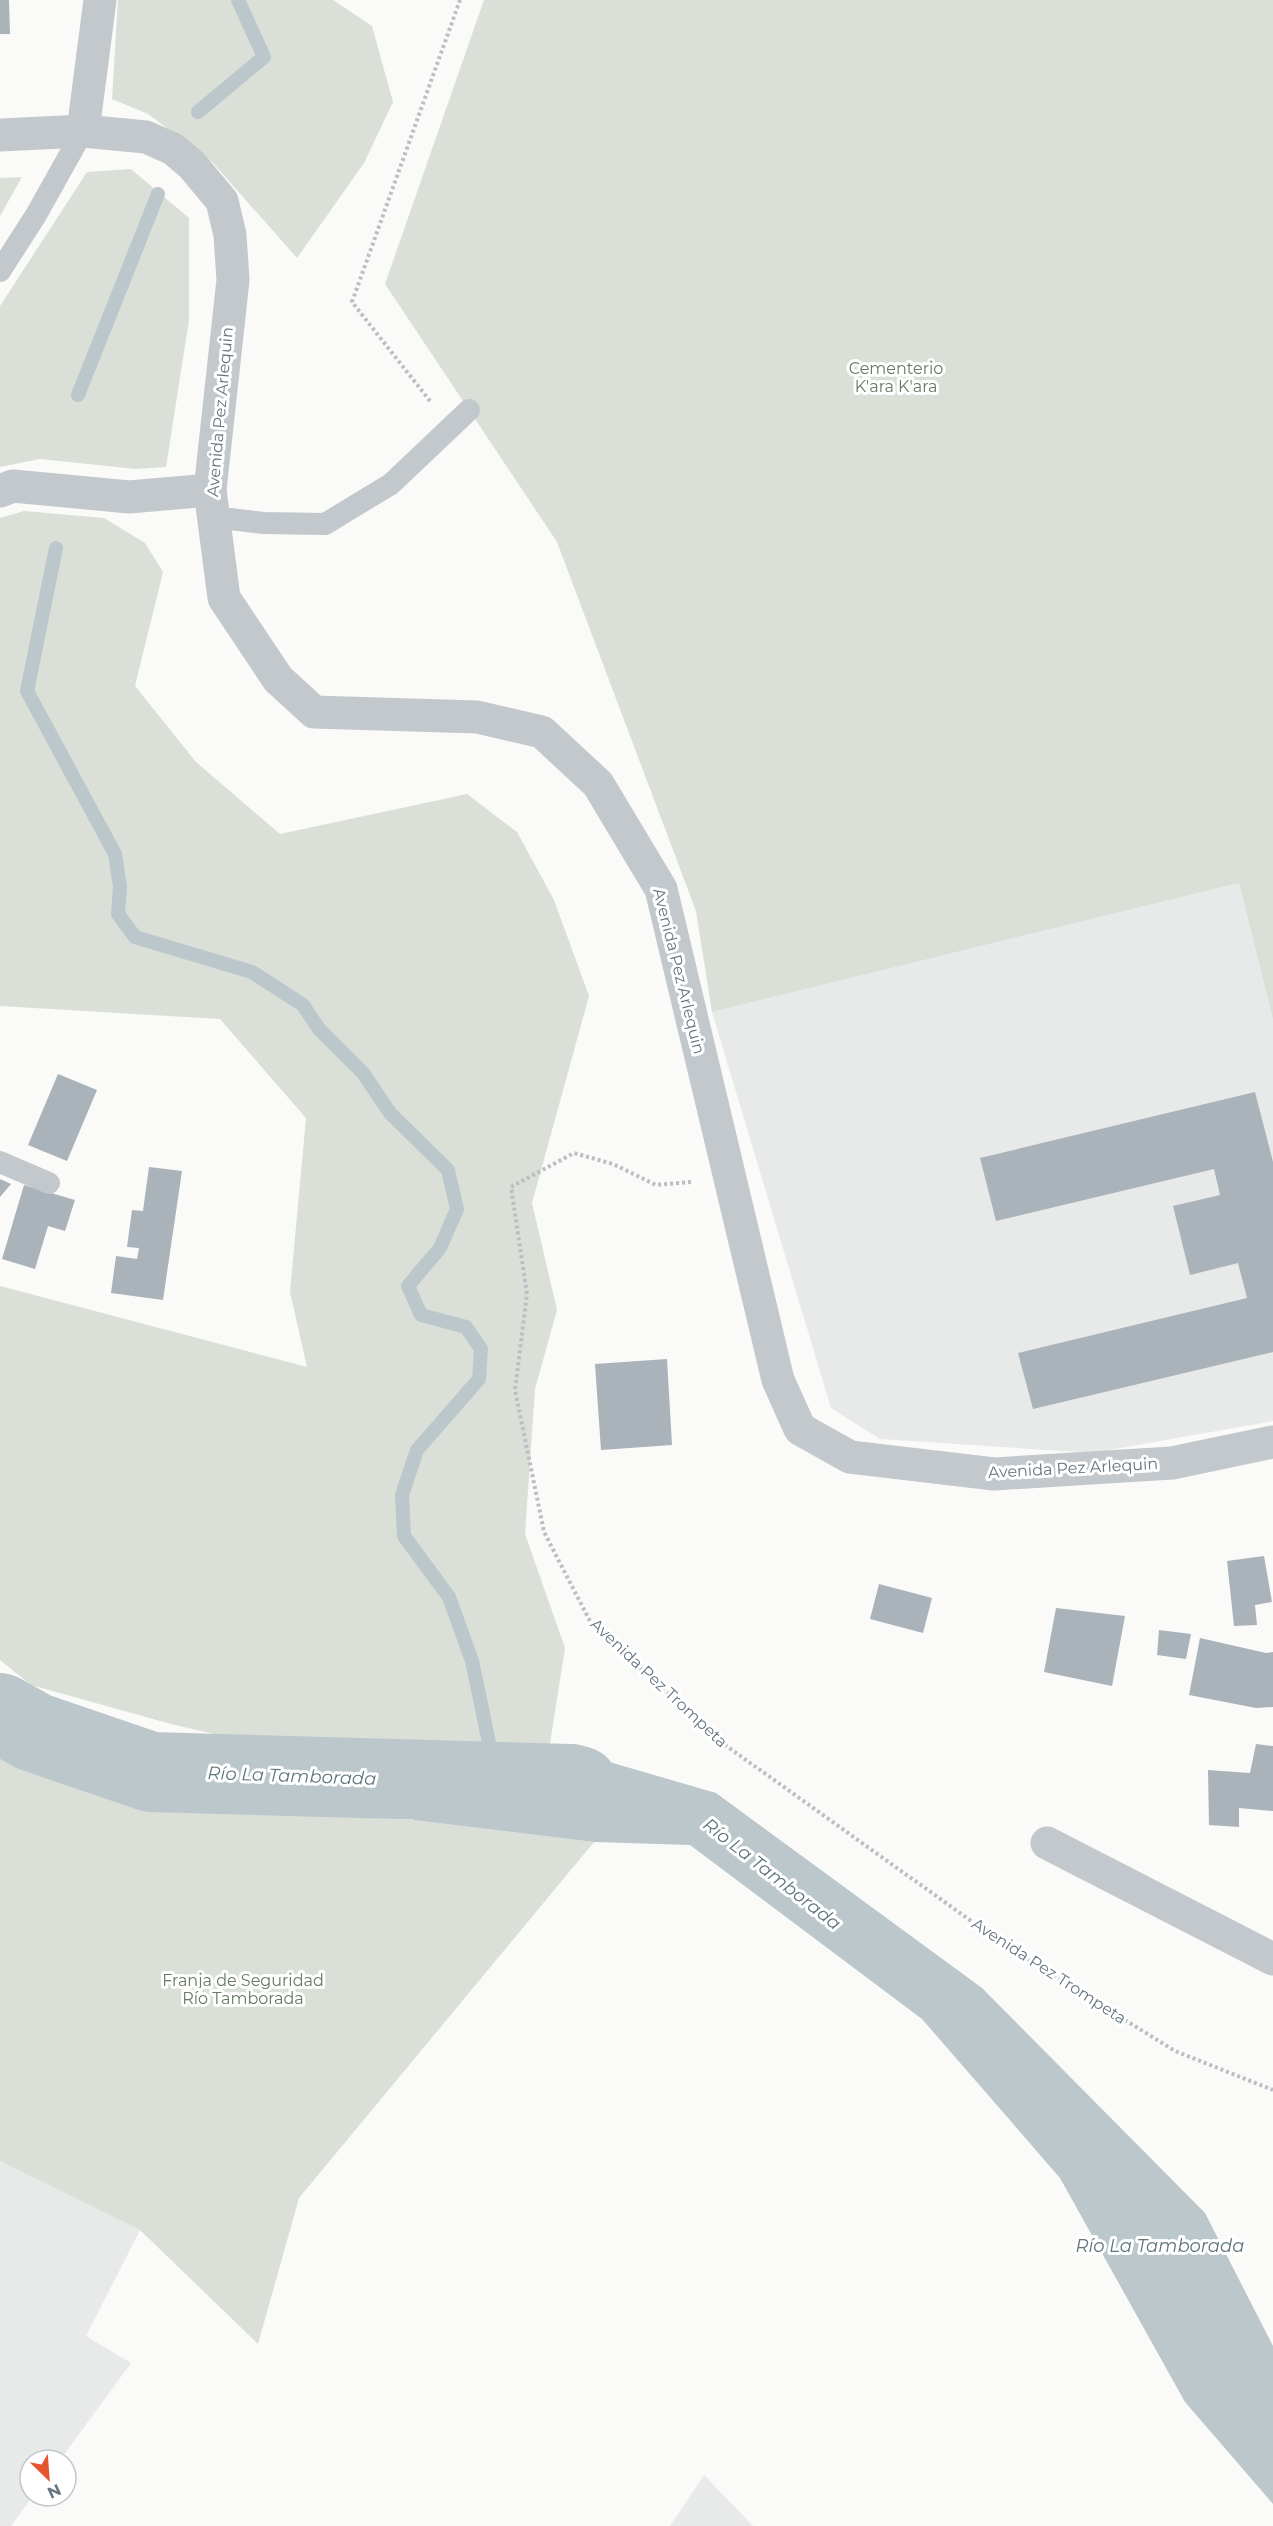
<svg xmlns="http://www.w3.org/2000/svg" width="1273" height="2526" viewBox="0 0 1273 2526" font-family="Montserrat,sans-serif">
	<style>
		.built { fill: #e8e9e9 }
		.green { fill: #dadfd7 }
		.water { fill: #bbc7cb }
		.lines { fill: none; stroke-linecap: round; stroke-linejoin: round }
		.stream { stroke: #bbc7cb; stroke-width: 14 }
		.river { stroke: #bbc7cb; stroke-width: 80 }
		.building { fill: #aab3b9 }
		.path { stroke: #bbbfc2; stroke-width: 4; stroke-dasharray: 3 3; stroke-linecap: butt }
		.lane { stroke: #c3c8cc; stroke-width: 22 }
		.street { stroke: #c3c8cc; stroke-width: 33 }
		.labels { text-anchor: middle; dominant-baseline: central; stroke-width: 6; stroke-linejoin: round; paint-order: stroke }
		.park-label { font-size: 16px; fill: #687a64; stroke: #fff }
		.street-label { font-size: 16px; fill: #657683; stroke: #fff }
		.water-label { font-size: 18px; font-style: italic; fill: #60757c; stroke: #fff }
	</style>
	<rect width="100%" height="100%" fill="#fafaf8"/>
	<g class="built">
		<polygon points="1239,883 1273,1020 1273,1421 1092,1453 880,1439 831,1408 712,1012"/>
		<polygon points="0,2161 140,2230 86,2336 131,2363 60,2460 30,2460 30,2496 33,2496 11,2526 0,2526"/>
		<polygon points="704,2475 753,2526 670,2526"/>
	</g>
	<g class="green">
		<polygon points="118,0 333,0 372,26 393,102 364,163 297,258 213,163 148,114 112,99"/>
		<polygon points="484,0 1273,0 1273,1020 1239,883 712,1012 696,911 557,542 385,284"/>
		<polygon points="131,169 189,218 189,320 166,467 136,469 40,459 0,467 0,306 87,172"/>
		<polygon points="22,177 0,216 0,178"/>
		<polygon points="24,511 104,518 145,543 163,572 135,686 196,762 280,834 467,794 517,832 554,900 589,996 532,1203 557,1310 535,1389 525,1534 565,1648 549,1750 392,1746 266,1746 171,1724 31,1685 0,1660 0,1286 307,1367 290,1292 306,1118 220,1019 0,1006 0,518"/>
		<polygon points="0,1745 47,1774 202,1810 413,1820 594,1842 299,2198 258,2344 140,2230 0,2161"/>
	</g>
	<polygon class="water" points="514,1748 575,1752 716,1793 982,1988 1205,2213 1273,2346 1273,2504 1185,2402 1060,2178 922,2019 690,1845 594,1842 413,1820"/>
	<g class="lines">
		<g class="stream">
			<polyline points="198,112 264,57 238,0"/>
			<polyline points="78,395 158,194"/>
			<polyline points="56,548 27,691 115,854 120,887 118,914 135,937 252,972 303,1005 319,1029 363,1073 390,1113 448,1170 457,1209 440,1248 408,1286 421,1315 466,1327 481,1349 479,1379 417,1450 402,1495 404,1536 449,1597 472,1661 497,1781"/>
		</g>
		<polyline class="river" points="0,1713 34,1732 151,1772 571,1784 579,1786"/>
	</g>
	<g class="building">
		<polygon points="0,0 9,0 10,34 0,34"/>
		<polygon points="58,1074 97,1090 67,1161 28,1145"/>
		<polygon points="1255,1092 1273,1162 1273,1352 1033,1409 1018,1353 1247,1298 1238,1263 1190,1275 1173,1206 1220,1195 1214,1169 996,1221 980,1158"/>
		<polygon points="149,1167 182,1171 163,1300 111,1293 116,1256 137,1259 139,1248 127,1247 132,1210 143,1211"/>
		<polygon points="0,1179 11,1184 0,1197"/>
		<polygon points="24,1185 75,1200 65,1231 48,1226 35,1269 2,1259"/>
		<polygon points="667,1359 672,1445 601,1450 595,1364"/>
		<polygon points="1264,1556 1272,1602 1255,1605 1257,1625 1234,1626 1227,1561"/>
		<polygon points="879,1584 932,1598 923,1633 870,1619"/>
		<polygon points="1056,1608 1125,1616 1112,1686 1044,1672"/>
		<polygon points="1159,1630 1191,1634 1186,1659 1157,1655"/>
		<polygon points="1200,1638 1266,1653 1273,1652 1273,1707 1256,1708 1189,1695"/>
		<polygon points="1256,1744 1273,1746 1273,1811 1239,1808 1239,1827 1209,1825 1208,1770 1250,1773"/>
	</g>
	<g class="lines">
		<g class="path">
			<polyline points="430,401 352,302 460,0"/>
			<polyline points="691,1182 656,1185 613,1164 574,1153 511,1187 527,1294 515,1390 544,1532 591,1623 721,1742 1006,1946 1175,2051 1273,2090"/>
		</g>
		<g class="lane">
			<polyline points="0,271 36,215 83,131"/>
			<polyline points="213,517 264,523 325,524 391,484 469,410"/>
			<polyline points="0,1162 49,1183"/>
		</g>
		<g class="street">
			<polyline points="83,131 100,0"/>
			<polyline points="0,135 83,131 146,137 173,149 192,165 222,201 230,235 233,280 210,490 224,598 278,679 314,712 477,717 542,732 598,784 661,889 778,1380 800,1429 850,1457 994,1474 1172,1463 1273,1442"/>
			<polyline points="0,491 13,486 129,497 210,490"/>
			<polyline points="1047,1843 1273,1959"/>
		</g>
	</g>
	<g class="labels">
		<g class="park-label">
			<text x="896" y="368">Cementerio<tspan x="896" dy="18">K'ara K'ara</tspan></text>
			<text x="243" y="1980">Franja de Seguridad<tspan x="243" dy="18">Río Tamborada</tspan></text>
		</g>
		<g class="street-label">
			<text transform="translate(220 412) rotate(-85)">Avenida Pez Arlequin</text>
			<text transform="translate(679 971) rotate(76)">Avenida Pez Arlequin</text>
			<text transform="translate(1073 1468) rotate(-3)">Avenida Pez Arlequin</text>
			<text transform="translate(659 1683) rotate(43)">Avenida Pez Trompeta</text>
			<text transform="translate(1049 1971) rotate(33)">Avenida Pez Trompeta</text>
		</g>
		<g class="water-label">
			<text transform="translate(292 1776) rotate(2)">Río La Tamborada</text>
			<text transform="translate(772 1874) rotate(38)">Río La Tamborada</text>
			<text x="1160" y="2246">Río La Tamborada</text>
		</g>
	</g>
	<g transform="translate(48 2478) rotate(155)"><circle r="28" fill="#ffffff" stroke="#c1c8cd" stroke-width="1.5"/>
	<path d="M0-4.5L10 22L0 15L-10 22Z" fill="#e4572e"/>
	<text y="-9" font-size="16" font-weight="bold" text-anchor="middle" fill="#657683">N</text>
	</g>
</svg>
